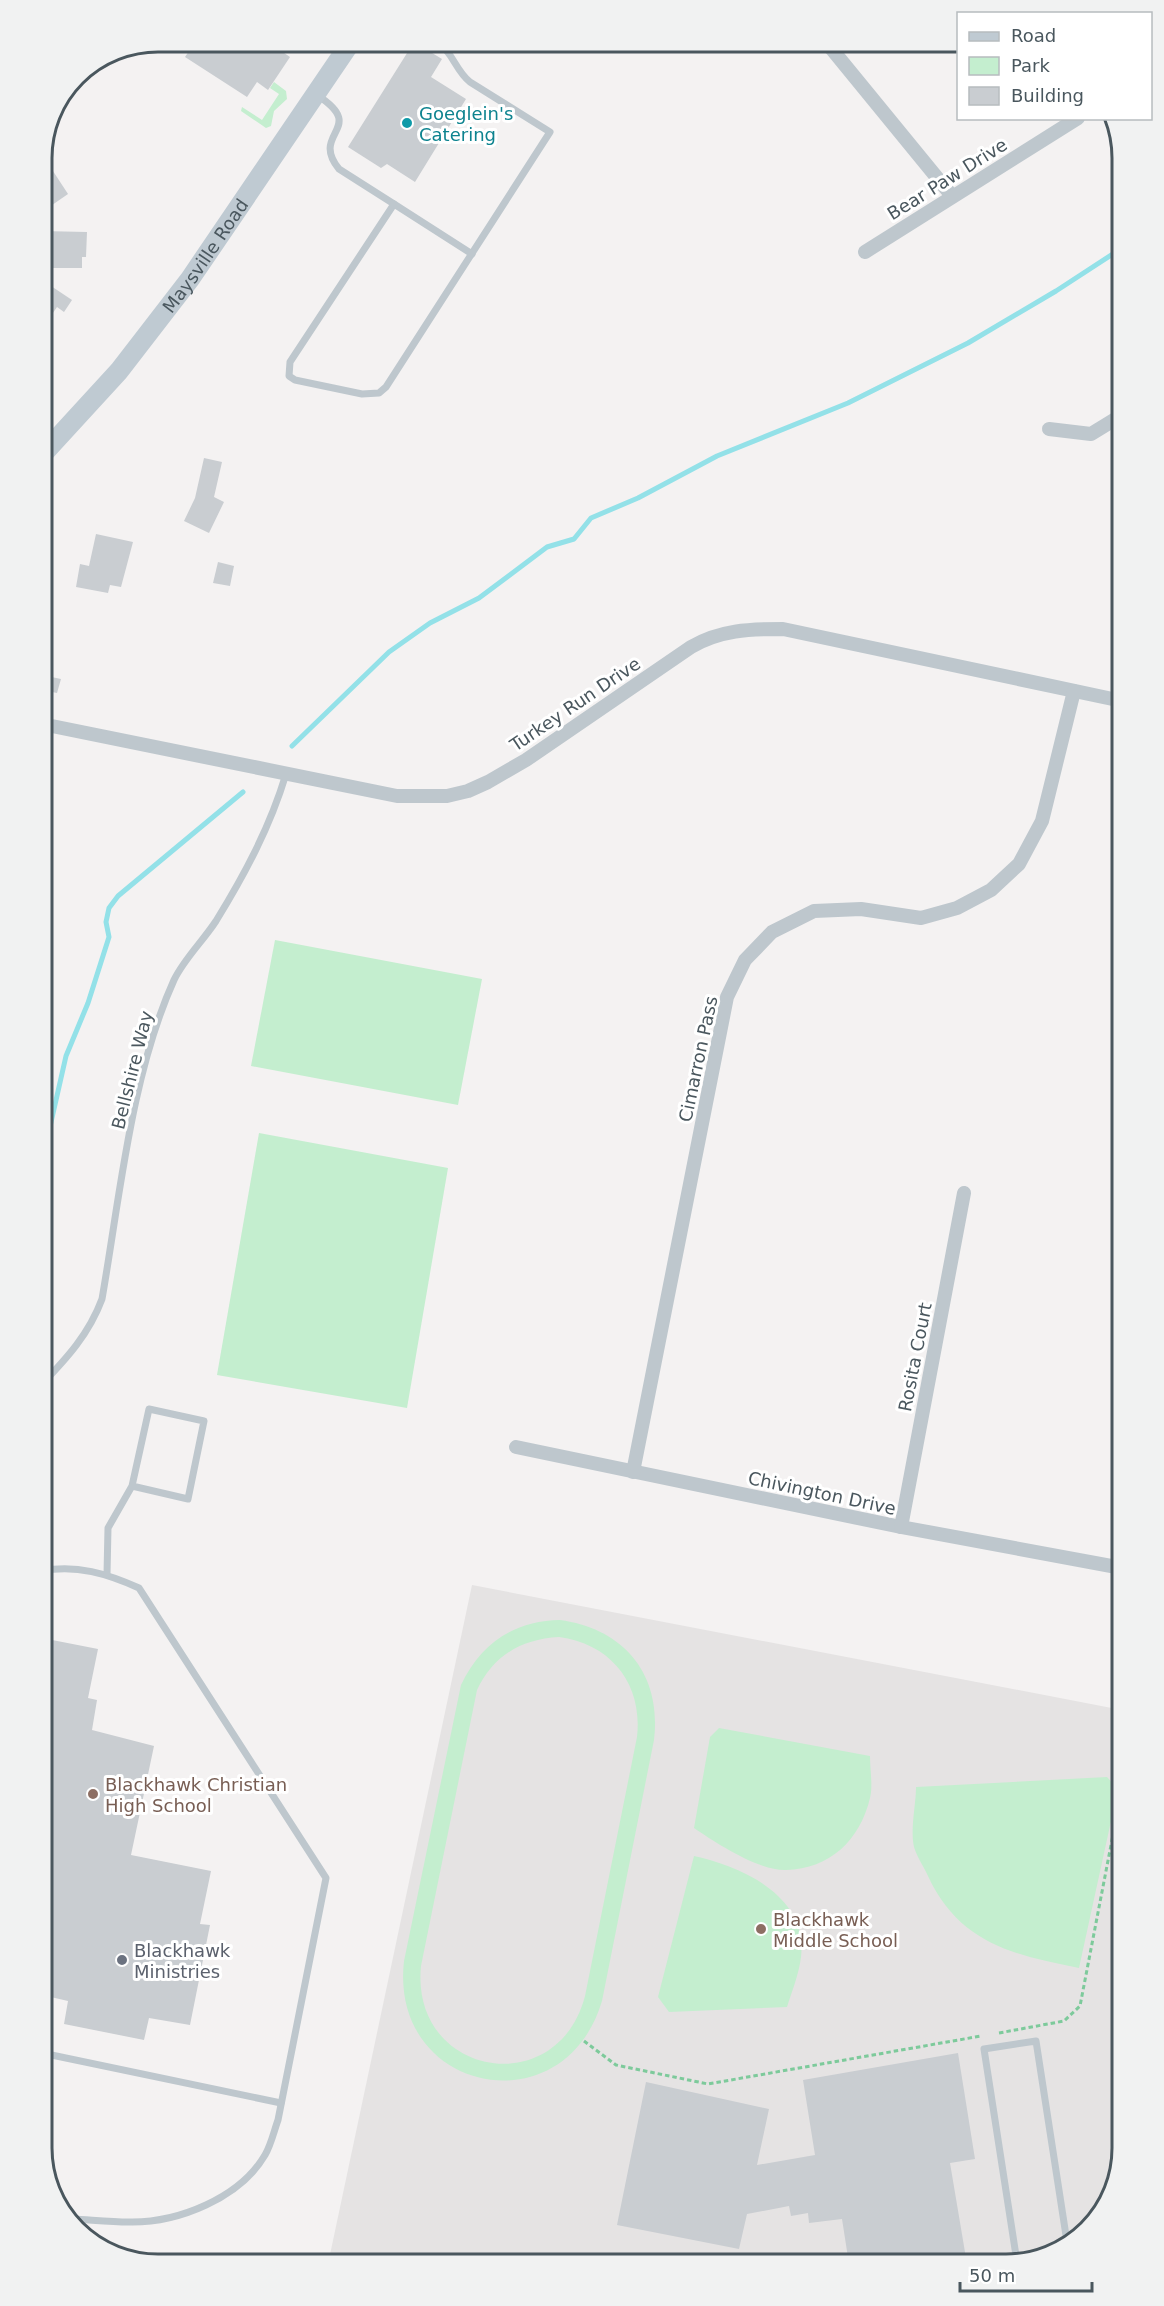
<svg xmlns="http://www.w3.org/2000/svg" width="1164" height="2306" viewBox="0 0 1164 2306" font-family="'DejaVu Sans',sans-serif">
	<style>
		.education { fill: #e5e3e3 }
		.green { fill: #c4eecf; fill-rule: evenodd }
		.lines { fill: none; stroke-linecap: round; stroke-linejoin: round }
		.stream { stroke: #93e1e8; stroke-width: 5 }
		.building { fill: #c9cdd1 }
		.path { stroke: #7dca9b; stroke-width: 3; stroke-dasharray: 4.5 3; stroke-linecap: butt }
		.lane { stroke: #bec7cd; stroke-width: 7 }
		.street { stroke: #bec7cd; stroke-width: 14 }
		.secondary { stroke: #bfcad2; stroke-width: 20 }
		.culture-dot { fill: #0f9aa8; stroke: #fff; stroke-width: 2 }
		.education-dot { fill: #8d6e63; stroke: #fff; stroke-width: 2 }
		.worship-dot { fill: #6b7280; stroke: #fff; stroke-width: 2 }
		.labels { text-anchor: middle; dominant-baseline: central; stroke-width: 6; stroke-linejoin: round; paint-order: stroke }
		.culture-label { font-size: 18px; fill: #0d838f; stroke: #fff; text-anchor: start }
		.street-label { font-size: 18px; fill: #4a575e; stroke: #fff }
		.education-label { font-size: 18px; fill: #785e54; stroke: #fff; text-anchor: start }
		.worship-label { font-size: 18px; fill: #5b616d; stroke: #fff; text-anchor: start }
		.rim { fill: none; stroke: #4a575e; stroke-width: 3 }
	</style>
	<rect width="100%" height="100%" fill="#f4f2f2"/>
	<polygon class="education" points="472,1585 1122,1710 1122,2148 1102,2213 1050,2255 1006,2264 328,2264"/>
	<g class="green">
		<polygon points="274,82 286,91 287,99 274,111 271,126 266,128 241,111 242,107 262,120 279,94 270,88"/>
		<polygon points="275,940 482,979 458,1105 251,1066"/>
		<polygon points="259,1133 448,1168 407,1408 217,1375"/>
		<path d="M560 1620C625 1629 662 1675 654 1740L602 2001C564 2129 389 2093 404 1961L461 1685C481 1643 514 1621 560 1620ZM559 1637C612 1644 643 1685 637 1737L585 1996C557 2103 410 2076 421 1966L477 1690C493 1656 521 1639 559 1637Z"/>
		<path d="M719 1728 870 1756C870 1769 873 1786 870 1798 860 1840 830 1869 786 1870 759 1871 716 1843 694 1828L710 1737Z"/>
		<path d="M1107 1777 1118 1789 1079 1968C1013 1955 959 1943 928 1876 924 1867 917 1857 914 1847 910 1829 916 1805 916 1787Z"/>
		<path d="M694 1856C743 1867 808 1896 801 1957 799 1974 792 1991 787 2007L669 2012 658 1997Z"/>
	</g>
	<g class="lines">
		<g class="stream">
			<polyline points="292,746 389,652 430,623 479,598 547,547 574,539 591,518 638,498 717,456 848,403 968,343 1056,291 1122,248"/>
			<polyline points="42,1162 66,1056 88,1003 109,937 106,922 109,908 118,896 243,792"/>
		</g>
	</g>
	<g class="building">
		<polygon points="195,42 268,42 290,57 268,90 257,82 247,97 185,57"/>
		<polygon points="414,42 442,59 431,77 466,99 415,182 387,164 381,168 348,147"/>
		<polygon points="51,168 68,194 42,212 42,174"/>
		<polygon points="42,231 87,232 86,257 82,257 82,268 42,268"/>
		<polygon points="42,280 72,300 64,312 57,307 42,329"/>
		<polygon points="204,458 222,462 214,497 224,502 209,533 184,521 195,498"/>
		<polygon points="96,534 133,542 121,587 110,585 108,593 76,587 80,564 89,566"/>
		<polygon points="218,562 234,566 230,586 213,583"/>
		<polygon points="42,675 61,679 57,693 42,690"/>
		<polygon points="42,1638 98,1649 88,1698 97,1700 92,1730 154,1746 131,1855 211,1871 200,1924 210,1925 190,2025 149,2018 144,2040 64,2024 68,2001 42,1995"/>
		<polygon points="958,2053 975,2159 950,2163 967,2264 849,2264 842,2219 809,2223 808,2213 791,2216 789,2206 747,2214 739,2249 617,2225 646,2082 769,2109 757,2165 815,2155 803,2080"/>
	</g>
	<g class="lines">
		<g class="path">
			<polyline points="999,2033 1064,2021 1080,2006 1122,1788"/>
			<polyline points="584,2041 616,2065 708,2084 981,2036"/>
		</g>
		<g class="lane">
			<path d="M317 95C369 129 309 132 339 169L394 204 290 362 289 376 295 380 362 394 379 393 386 387 550 132 470 82C456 71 453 53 438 42"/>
			<polyline points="394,204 472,254"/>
			<path d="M42 1384C67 1358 89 1334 102 1299 120 1196 131 1075 174 980 184 959 203 941 216 921 245 874 270 827 286 774"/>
			<path d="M42 1571C76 1564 108 1574 139 1588L326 1878 278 2120C274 2131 271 2145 265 2155 240 2198 178 2223 129 2222 110 2222 92 2220 73 2219"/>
			<polyline points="107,1574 108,1528 132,1486 149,1409 204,1421 188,1499 132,1486"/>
			<polyline points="42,2053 281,2103"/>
			<polyline points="1017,2262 984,2049 1036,2041 1067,2242"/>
		</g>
		<g class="street">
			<polyline points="826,42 952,196"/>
			<polyline points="865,252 1078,118"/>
			<polyline points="1049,429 1091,434 1122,415"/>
			<path d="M42 724 397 796H447L468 791 488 782 526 760 691 647C720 630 749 629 783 629L1122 701"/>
			<polyline points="516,1447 901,1527 1122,1568"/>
			<polyline points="633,1472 727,997 745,960 772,932 814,911 861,909 921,918 957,908 991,890 1019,864 1042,821 1074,691"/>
			<polyline points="901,1527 964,1193"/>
		</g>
		<path class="secondary" id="s1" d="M42 455 119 371 190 279 351 42"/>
	</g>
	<circle class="culture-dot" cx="407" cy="123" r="6"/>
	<g class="education-dot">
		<circle cx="93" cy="1794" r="6"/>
		<circle cx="761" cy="1929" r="6"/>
	</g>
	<circle class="worship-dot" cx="122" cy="1960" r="6"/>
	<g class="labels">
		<g class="culture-label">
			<text x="419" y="113">Goeglein's<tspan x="419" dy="21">Catering</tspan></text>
		</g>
		<g class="street-label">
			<text transform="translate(947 179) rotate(-32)">Bear Paw Drive</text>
			<text stroke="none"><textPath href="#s1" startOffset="258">Maysville Road</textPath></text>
			<text transform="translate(575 704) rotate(-34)">Turkey Run Drive</text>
			<text transform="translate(698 1059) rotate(-78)">Cimarron Pass</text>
			<text transform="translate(132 1070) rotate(-76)">Bellshire Way</text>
			<text transform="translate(915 1357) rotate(-79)">Rosita Court</text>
			<text transform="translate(822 1493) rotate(12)">Chivington Drive</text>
		</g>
		<g class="education-label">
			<text x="105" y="1784">Blackhawk Christian<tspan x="105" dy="21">High School</tspan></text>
			<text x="773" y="1919">Blackhawk<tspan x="773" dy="21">Middle School</tspan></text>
		</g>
		<g class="worship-label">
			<text x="134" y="1950">Blackhawk<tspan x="134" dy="21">Ministries</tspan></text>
		</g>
	</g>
	<path d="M0 0H1164V2306H0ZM158 52H1006A106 106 0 0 1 1112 158V2148A106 106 0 0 1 1006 2254H158A106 106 0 0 1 52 2148V158A106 106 0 0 1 158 52Z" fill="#f1f2f2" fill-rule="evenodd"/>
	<path class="rim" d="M158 52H1006A106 106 0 0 1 1112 158V2148A106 106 0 0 1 1006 2254H158A106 106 0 0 1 52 2148V158A106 106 0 0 1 158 52Z"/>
	<rect x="957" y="12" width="195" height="108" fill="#ffffff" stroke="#b7bcbf" stroke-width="1.5"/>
	<rect x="969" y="32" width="30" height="9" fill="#bfcad2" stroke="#b7bcbf" stroke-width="1.5"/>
	<text x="1011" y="42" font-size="18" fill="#4a575e">Road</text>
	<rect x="969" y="57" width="30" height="18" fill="#c4eecf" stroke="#b7bcbf" stroke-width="1.5"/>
	<text x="1011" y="72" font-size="18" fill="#4a575e">Park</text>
	<rect x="969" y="87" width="30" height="18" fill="#c9cdd1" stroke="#b7bcbf" stroke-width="1.5"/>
	<text x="1011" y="102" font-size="18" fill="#4a575e">Building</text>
	<path d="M960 2282v9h132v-9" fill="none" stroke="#4a575e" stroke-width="3"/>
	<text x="969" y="2282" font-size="18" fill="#4a575e" stroke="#ffffff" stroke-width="4.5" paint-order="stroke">50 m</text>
</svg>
